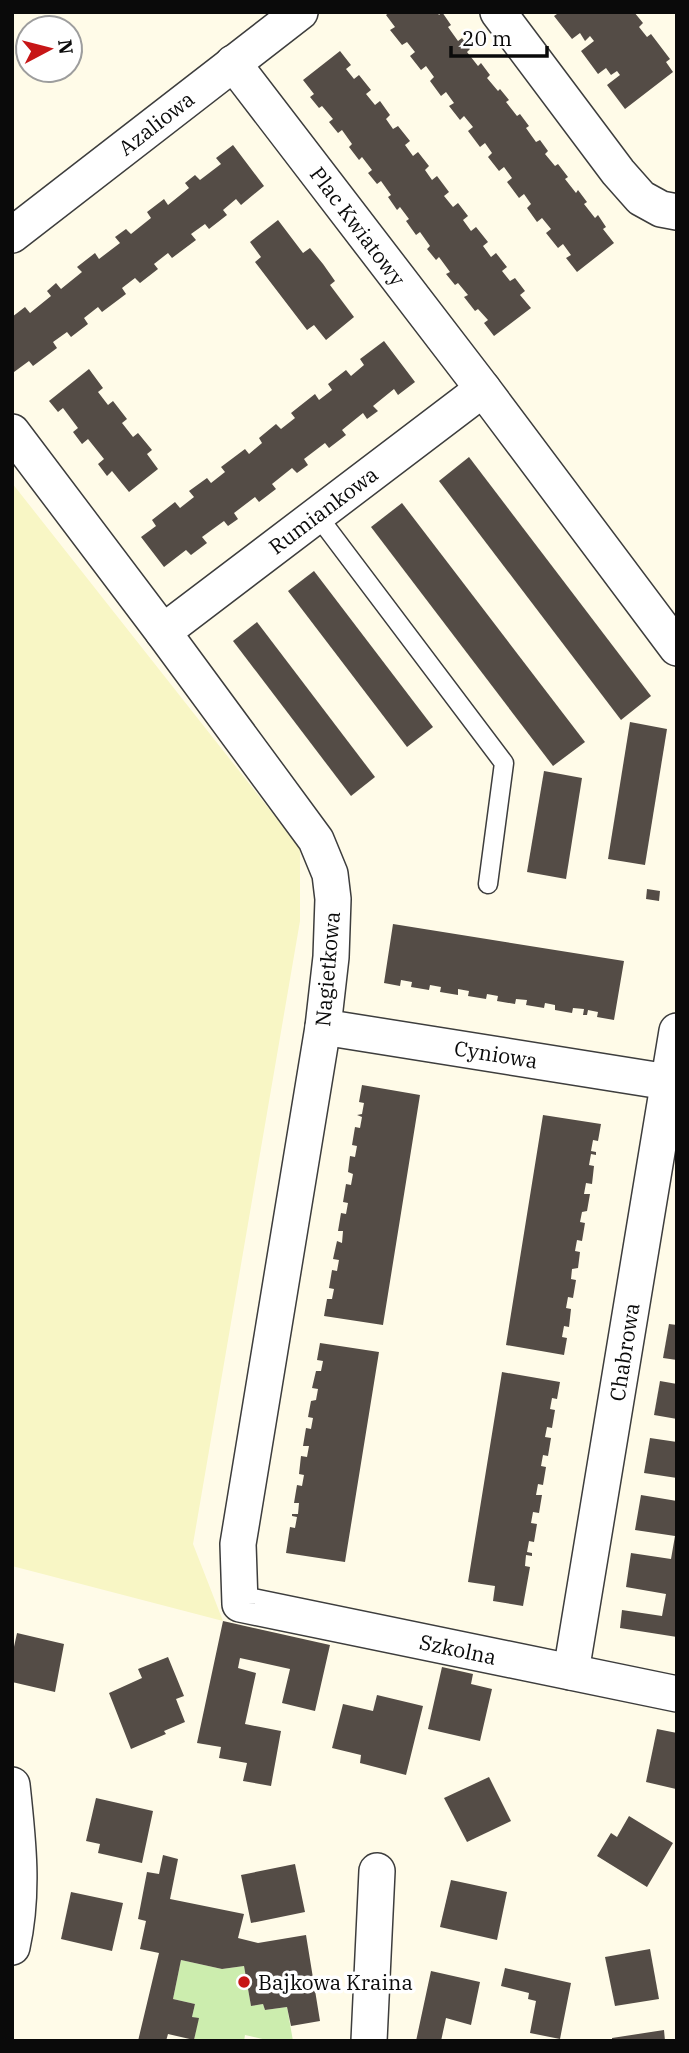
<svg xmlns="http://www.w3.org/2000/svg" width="689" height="2053" viewBox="0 0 689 2053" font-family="'IBM Plex Serif',serif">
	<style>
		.farmland { fill: #f8f6c5 }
		.green { fill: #ccedae }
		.building { fill: #544c46 }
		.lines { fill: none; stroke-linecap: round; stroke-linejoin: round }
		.service-casing { stroke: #3d3d3d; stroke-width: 21 }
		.minor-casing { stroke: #3d3d3d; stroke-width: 38 }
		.service { stroke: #fff; stroke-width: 18 }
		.minor { stroke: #fff; stroke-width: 35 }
		.poi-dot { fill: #c71617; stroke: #fff; stroke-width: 2.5 }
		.labels { text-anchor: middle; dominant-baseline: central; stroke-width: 7; stroke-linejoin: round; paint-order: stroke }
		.street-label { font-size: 21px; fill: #0a0a0a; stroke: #fff }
		.poi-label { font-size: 21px; fill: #0a0a0a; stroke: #fff; text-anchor: start }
	</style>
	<rect width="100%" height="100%" fill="#fffbe8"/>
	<polygon class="farmland" points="12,483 300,848 300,921 193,1544 223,1621 12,1566"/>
	<polygon class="green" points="181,1960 222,1969 244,1966 251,2006 263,2004 265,2010 287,2007 293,2041 271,2041 245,2035 244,2041 194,2041 198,2019 192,2017 195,2004 173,1999"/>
	<g class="building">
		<polygon points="390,12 437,12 439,15 442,12 451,25 448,27 458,41 462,38 470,49 467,52 478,66 481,63 490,75 487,78 498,91 500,89 509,100 506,102 517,116 520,114 529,126 526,128 536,142 540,140 548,151 545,154 555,166 558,164 568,177 565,179 576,193 578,190 587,202 584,204 595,218 598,215 606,227 603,229 614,243 577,272 566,258 571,255 563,244 558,248 546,233 551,229 542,218 537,222 527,208 531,204 524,194 519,198 507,182 512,178 504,167 499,171 488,157 492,153 485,143 480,147 468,131 473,127 464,116 460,120 449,106 454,103 446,92 441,96 430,81 434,77 426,66 421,70 410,56 415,52 407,42 402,45 390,30 395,27 386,15"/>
		<polygon points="560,12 634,12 643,23 639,27 647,37 651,34 670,59 666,62 673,72 625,109 607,85 620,75 617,71 611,75 606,68 598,74 581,51 594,41 590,36 585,41 580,33 572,39 554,16"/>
		<polygon points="340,51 351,65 346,69 354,79 359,75 371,90 366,94 375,105 380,101 390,115 386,119 393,129 398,126 410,141 405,145 413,156 418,152 429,166 425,170 432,180 437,176 449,192 444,196 453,207 458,203 468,216 463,220 471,231 476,227 488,242 483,246 491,257 496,253 507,267 502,271 510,281 515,278 525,291 520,295 531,308 494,336 484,323 488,320 478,309 475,311 464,297 468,295 458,283 455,285 446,274 450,272 439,257 436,260 427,249 430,246 420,232 416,235 406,221 409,219 400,207 397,210 388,197 391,195 381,181 377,184 368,173 372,170 362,157 359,160 349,147 352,144 342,130 338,133 329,122 333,119 322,106 319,108 310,97 314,94 303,80"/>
		<polygon points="233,145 264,186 241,205 236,199 223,210 227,215 209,229 205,224 191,234 196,240 172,258 168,253 154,264 158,269 140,283 135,278 122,288 126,294 102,312 98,307 84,318 88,324 71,337 67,332 53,342 57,348 33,366 29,361 14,372 12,370 12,317 25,307 30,313 51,296 47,291 56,283 61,289 82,272 77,267 95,253 99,259 120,243 115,237 126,229 131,234 151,218 147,212 164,199 168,205 189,188 185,183 195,175 200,180 221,164 216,158"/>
		<polygon points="278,220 303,253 310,248 323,264 335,281 330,285 354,317 326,340 314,325 307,330 255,262 261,257 250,242"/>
		<polygon points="384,341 415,382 398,395 394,389 373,406 378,411 367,419 363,413 342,430 346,435 329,448 325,443 304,459 308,465 297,473 292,468 272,484 276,489 259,502 255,497 234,513 238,519 228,526 224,521 202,537 207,543 191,555 186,550 164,567 141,537 156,526 152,520 175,502 180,508 194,497 189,491 207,478 211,483 225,472 221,467 245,449 249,454 262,443 259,438 276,424 281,429 295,418 291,413 315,394 319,400 332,390 328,384 346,370 351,376 364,365 360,359"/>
		<polygon points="89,369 103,388 98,392 108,405 113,401 127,419 122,423 133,437 138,433 152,450 147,454 158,469 129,492 112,471 107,476 98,464 104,459 88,439 82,444 73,432 78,428 63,408 58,412 49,401"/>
		<polygon points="469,457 651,696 621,720 439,481"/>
		<polygon points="402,503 585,742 553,766 371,527"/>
		<polygon points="314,571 433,727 407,747 288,591"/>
		<polygon points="257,622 375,777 351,796 233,641"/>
		<polygon points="630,722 667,729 645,865 608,859"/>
		<polygon points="544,771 582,778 566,879 527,872"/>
		<polygon points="647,889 660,891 659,901 646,899"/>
		<polygon points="393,924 624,961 614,1020 597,1017 598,1012 588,1010 587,1015 583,1015 584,1009 573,1008 572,1013 555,1010 555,1005 545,1003 544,1008 526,1005 527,1000 516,999 515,1004 497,1001 498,996 487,994 486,999 468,996 469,991 458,989 458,995 440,992 441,987 430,985 429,990 411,987 412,982 401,980 400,986 384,983"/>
		<polygon points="362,1085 420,1095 383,1325 324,1316 327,1299 332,1299 334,1289 329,1288 332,1270 337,1271 339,1260 333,1259 337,1241 342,1243 343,1231 338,1231 341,1213 346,1214 348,1203 343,1202 346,1184 351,1185 353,1174 348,1172 350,1156 355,1157 357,1146 352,1145 355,1127 360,1128 362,1117 357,1115 362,1114 364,1103 359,1102"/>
		<polygon points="543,1115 601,1124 598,1141 593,1140 591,1151 596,1152 596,1155 591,1154 589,1165 594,1166 592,1184 586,1183 584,1194 590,1194 587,1211 582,1212 580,1222 585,1223 582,1241 577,1240 575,1251 580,1252 578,1268 572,1269 571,1279 576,1280 573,1298 568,1297 566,1308 571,1309 569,1327 564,1326 562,1337 567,1338 564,1355 506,1345"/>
		<polygon points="669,1324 677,1325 677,1360 663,1358"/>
		<polygon points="320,1343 379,1352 345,1562 286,1553 290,1527 295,1528 297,1517 292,1516 292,1514 298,1514 299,1503 294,1503 297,1485 302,1486 304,1475 299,1474 301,1456 307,1457 309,1446 303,1446 306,1428 311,1429 313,1418 308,1417 311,1401 316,1400 318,1389 312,1388 316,1371 321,1371 323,1361 317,1360"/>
		<polygon points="502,1372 560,1382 557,1399 552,1398 550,1409 555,1410 552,1428 547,1427 545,1437 551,1438 548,1456 543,1455 541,1466 546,1467 543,1485 538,1484 536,1495 542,1495 539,1513 533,1512 531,1523 537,1524 534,1542 529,1541 527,1552 532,1553 532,1556 526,1555 525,1566 530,1567 523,1606 493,1601 495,1586 468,1582"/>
		<polygon points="660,1381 677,1384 677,1419 654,1415"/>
		<polygon points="650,1438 677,1442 677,1478 644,1473"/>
		<polygon points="641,1495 677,1501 677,1637 620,1628 622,1610 662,1616 666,1594 626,1587 631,1553 671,1559 675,1536 635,1530"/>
		<polygon points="223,1621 330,1645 315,1711 282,1703 290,1669 240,1658 238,1668 256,1673 245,1724 281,1731 271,1786 243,1781 247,1763 219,1758 221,1747 197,1743"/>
		<polygon points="17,1633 64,1644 55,1692 12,1682 12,1656"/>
		<polygon points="168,1657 184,1696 176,1699 185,1722 164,1731 166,1734 131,1749 109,1693 142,1678 138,1669"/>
		<polygon points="442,1667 473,1674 471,1684 492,1689 480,1741 428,1729"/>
		<polygon points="377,1695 423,1706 406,1775 360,1763 361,1755 332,1748 343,1704 373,1711"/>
		<polygon points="657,1729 677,1733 676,1789 646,1782"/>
		<polygon points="489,1777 511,1821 467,1842 444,1798"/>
		<polygon points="96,1798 153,1811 142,1863 98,1853 100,1844 86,1841"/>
		<polygon points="629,1816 673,1843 647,1887 597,1856 611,1833 617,1837"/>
		<polygon points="163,1855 178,1859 170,1899 244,1914 238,1938 258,1943 306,1935 320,2021 291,2026 287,2007 265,2010 263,2004 251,2006 244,1966 222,1969 181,1960 173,1999 195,2004 192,2017 199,2018 194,2040 168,2034 166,2041 138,2041 159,1953 140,1949 146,1921 138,1919 147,1872 159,1874"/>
		<polygon points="295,1864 305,1912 251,1923 241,1875"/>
		<polygon points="451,1880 507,1892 497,1940 440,1927"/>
		<polygon points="71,1892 123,1903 112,1951 61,1939"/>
		<polygon points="650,1949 659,1999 615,2006 605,1957"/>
		<polygon points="505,1968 571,1983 560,2039 530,2033 536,2001 528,1999 529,1993 501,1986"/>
		<polygon points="431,1971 480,1982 471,2025 446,2018 441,2041 416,2041"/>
		<polygon points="664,2030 665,2041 612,2041 612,2038"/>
	</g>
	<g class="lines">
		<defs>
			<polyline id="service" points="317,515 504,763 488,884"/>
			<g id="minor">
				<polyline points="498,12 618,172 641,198 661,209 677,212"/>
				<polyline points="233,63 483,389 677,648"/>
				<polyline points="12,235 300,12"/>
				<polyline points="12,432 163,632 316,840 330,874 333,899 331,957 323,1027 238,1544 240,1604 677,1694"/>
				<polyline points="163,632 483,389"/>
				<polyline points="323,1027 668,1082"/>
				<polyline points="571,1672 677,1031"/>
				<path d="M12 1785C18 1840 24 1893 12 1947"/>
				<polyline points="369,2041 377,1871"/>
			</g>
		</defs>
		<use href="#service" class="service-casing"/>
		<use href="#minor" class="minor-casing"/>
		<use href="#service" class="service"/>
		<use href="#minor" class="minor"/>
	</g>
	<circle class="poi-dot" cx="244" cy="1982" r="7"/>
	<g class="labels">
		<g class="street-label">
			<text transform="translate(156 123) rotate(-38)">Azaliowa</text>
			<text transform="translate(358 226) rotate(53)">Plac Kwiatowy</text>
			<text transform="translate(323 510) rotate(-37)">Rumiankowa</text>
			<text transform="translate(327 969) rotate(-85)">Nagietkowa</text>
			<text transform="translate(496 1054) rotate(9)">Cyniowa</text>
			<text transform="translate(624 1352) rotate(-81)">Chabrowa</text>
			<text transform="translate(458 1649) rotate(12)">Szkolna</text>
		</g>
		<g class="poi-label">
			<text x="258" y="1982">Bajkowa Kraina</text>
		</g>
	</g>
	<rect width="689" height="2053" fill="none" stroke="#0a0a0a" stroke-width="28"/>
	<g transform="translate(49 49) rotate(83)"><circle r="33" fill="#ffffff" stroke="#9d9d9d" stroke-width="2"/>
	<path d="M0-5L12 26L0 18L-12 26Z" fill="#c71617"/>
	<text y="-10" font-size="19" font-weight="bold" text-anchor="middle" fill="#0a0a0a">N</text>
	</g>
	<path d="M451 46v10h96v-10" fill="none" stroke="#0a0a0a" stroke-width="3.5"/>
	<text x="462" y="46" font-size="21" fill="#0a0a0a" stroke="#ffffff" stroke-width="5" paint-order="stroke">20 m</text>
</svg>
